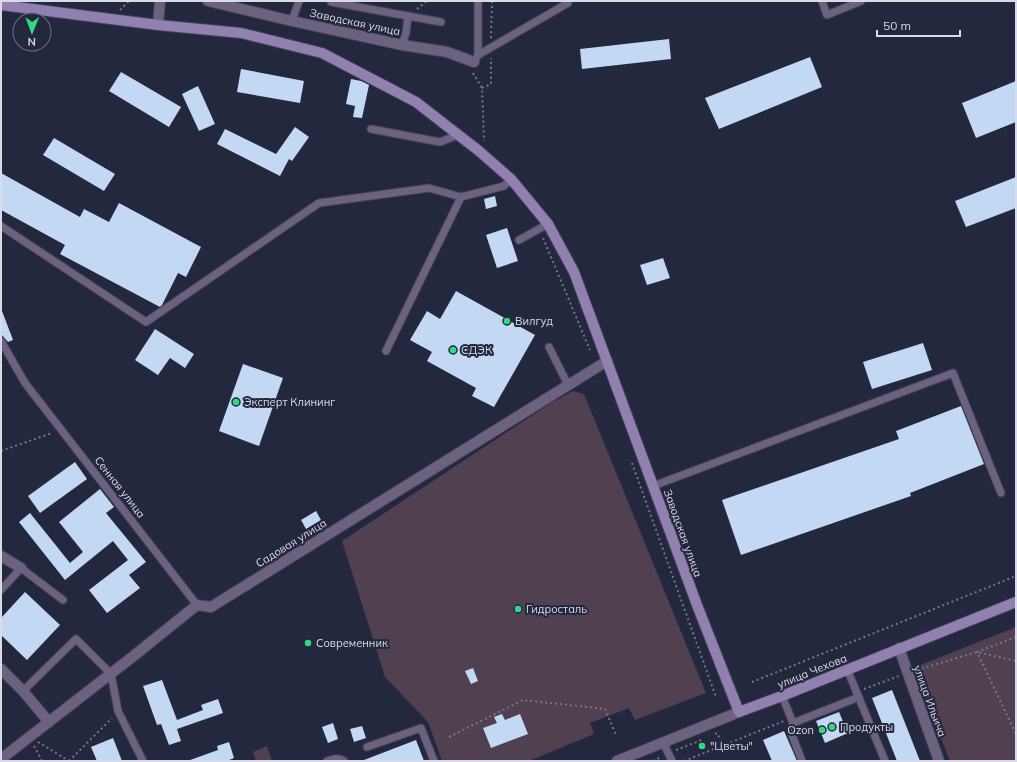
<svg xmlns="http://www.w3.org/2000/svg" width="1017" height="762" viewBox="0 0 1017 762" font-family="Mulish,sans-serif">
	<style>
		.green { fill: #504050 }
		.building { fill: #c3d9f3 }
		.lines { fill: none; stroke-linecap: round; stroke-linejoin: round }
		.service-casing { stroke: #41455a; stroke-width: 9 }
		.minor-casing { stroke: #41455a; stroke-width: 12 }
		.tertiary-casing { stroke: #41455a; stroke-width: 12 }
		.secondary-casing { stroke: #41455a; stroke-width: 12 }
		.path { stroke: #74778b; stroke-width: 2; stroke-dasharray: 2 3; stroke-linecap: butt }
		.service { stroke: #6c6280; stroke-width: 7 }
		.minor { stroke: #6c6280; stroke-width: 10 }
		.tertiary { stroke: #6c6280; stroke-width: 10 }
		.secondary { stroke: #9281b0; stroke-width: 10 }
		.poi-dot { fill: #34d881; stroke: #24283f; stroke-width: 1.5 }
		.labels { text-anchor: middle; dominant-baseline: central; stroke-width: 4; stroke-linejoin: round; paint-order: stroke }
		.street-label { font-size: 11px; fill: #d8dbea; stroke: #24283f }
		.poi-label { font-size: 11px; fill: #d8dbea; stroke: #24283f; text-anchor: start }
	</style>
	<rect width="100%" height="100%" fill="#24283f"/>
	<g class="green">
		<polygon points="573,391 584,394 706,693 635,720 629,708 590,723 594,734 529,761 442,761 428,722 385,677 342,541 551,403"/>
		<polygon points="1016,627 1016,761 950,761 913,668"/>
		<polygon points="267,746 272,761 256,761 253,752"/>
	</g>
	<g class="building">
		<polygon points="669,39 671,59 582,69 580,49"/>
		<polygon points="810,57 822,87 719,129 705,98"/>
		<polygon points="241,69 304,81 300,103 237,92"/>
		<polygon points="121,72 181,107 169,127 109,91"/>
		<polygon points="351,79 361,81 369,85 362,118 353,117 355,106 346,104"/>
		<polygon points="1016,81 1016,122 976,138 962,103"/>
		<polygon points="198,86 215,124 199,131 182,94"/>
		<polygon points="295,127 309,137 292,161 289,159 280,176 217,144 225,129 276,154"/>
		<polygon points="54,138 115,174 104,191 43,155"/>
		<polygon points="1,173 80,217 84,209 109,222 119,203 201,247 186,277 178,273 162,305 160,307 60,254 65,245 1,210"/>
		<polygon points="1016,177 1016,208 966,227 955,201"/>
		<polygon points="495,196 497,206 486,209 484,199"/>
		<polygon points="507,228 518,261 497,268 486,235"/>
		<polygon points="663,258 670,278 647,285 640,265"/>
		<polygon points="456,291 535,335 494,407 472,396 476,388 427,361 432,352 410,340 427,311 440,319"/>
		<polygon points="1,311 2,311 13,340 8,342 1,334"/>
		<polygon points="155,329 194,354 185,368 170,358 158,375 135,360"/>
		<polygon points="923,343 932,370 872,389 863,362"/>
		<polygon points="243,364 283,378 259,446 219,431"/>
		<polygon points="961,406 984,464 910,493 911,496 741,555 722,500 899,439 896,431"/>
		<polygon points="75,462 87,479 40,513 28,496"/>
		<polygon points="100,489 114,507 106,513 146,562 129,575 140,588 107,613 89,590 128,560 113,541 65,580 19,522 30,513 70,563 83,552 59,522"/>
		<polygon points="316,511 321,520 306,529 301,520"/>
		<polygon points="25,592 60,625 27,660 1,635 1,618"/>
		<polygon points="473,668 478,681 471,684 465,671"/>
		<polygon points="162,680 177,720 203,710 201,705 218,699 223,713 177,729 181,741 169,745 161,724 157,725 143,686"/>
		<polygon points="892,690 920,761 897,761 872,698"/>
		<polygon points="839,712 848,733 825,743 816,721"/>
		<polygon points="502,714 505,720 520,714 528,734 491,748 483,728 497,723 494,717"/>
		<polygon points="333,723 338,739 328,743 322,727"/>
		<polygon points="362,726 366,738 354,742 350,729"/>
		<polygon points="784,731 797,761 772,761 763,740"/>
		<polygon points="113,738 122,761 97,761 91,747"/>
		<polygon points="416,740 424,761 364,761 364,760"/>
		<polygon points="229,742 234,758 227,761 190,761 190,760 218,750 217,746"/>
	</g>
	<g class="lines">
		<defs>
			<g id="service">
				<polyline points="822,1 827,15 861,1"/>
				<polyline points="331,2 408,16"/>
				<polyline points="292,21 299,1"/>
				<polyline points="402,45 406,33 408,16 441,22"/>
				<polyline points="478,55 478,1"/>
				<polyline points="474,62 478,55 568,3"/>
				<polyline points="371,129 440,142 458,135"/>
				<polyline points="1,226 146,322 319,203 429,188 461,197 504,186 511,179"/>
				<polyline points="519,240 548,224"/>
				<polyline points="1,341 25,383 197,605"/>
				<polyline points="549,347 568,385"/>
				<polyline points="386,351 461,197"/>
				<polyline points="653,486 953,373 1001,493"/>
				<polyline points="1,590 21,568 63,600"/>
				<polyline points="847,669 885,761"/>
				<polyline points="23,691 76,639 111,674 118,711 143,761"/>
				<polyline points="782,696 793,723 791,732 802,761"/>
				<polyline points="793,723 859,697"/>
				<polyline points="663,742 672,761"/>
				<polyline points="367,747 421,728 434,761"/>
				<path d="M327 761C333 759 339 757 344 761"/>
			</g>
			<g id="minor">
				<polyline points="208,1 292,21 402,45 447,52 474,62"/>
				<polyline points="158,25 160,1"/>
				<polyline points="1,556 21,568"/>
				<polyline points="899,648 939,761"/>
				<polyline points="1,669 23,691 49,722"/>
				<polyline points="1,759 131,658 197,605 211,607 607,361"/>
			</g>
			<polyline id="tertiary" points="617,761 739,712"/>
			<polyline id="secondary" points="1,5 158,25 241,33 322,53 416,102 479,151 511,179 548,224 574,272 697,605 739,712 782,696 1016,602"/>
		</defs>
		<use href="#service" class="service-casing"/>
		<use href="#minor" class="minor-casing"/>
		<use href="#tertiary" class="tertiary-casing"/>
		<use href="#secondary" class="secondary-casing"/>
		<g class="path">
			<polyline points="417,9 427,1"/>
			<polyline points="120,10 129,1"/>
			<polyline points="491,38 492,1"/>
			<polyline points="473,73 482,88 484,141"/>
			<polyline points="482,88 491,84 491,58"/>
			<polyline points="543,238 590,350"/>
			<polyline points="1,451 52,433"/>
			<polyline points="632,463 716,697"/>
			<polyline points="1016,637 977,652 1016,734"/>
			<polyline points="917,670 977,652 1016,661"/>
			<polyline points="752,682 1016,576"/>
			<polyline points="864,689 899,676"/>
			<polyline points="715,734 717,733 723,745"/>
			<polyline points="449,737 523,700 605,709 616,735"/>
			<polyline points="38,742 69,761"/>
			<polyline points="34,746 42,761"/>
			<polyline points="676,750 702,740"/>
			<polyline points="69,761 112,718"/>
			<polyline points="653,761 661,757"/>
			<polyline points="684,761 784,721"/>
		</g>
		<use href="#service" class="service"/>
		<use href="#minor" class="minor"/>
		<use href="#tertiary" class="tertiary"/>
		<use href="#secondary" class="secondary"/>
	</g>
	<g class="poi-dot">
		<circle cx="507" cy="321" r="4"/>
		<circle cx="453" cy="350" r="4"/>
		<circle cx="236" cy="402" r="4"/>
		<circle cx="518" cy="609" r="4"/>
		<circle cx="308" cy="643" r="4"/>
		<circle cx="832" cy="727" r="4"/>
		<circle cx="822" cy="730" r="4"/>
		<circle cx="702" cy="746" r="4"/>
	</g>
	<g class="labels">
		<g class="street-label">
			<text transform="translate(355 22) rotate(12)">Заводская улица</text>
			<text transform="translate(120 487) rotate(52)">Сенная улица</text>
			<text transform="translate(683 533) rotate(70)">Заводская улица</text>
			<text transform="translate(291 543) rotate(-32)">Садовая улица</text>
			<text transform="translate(812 671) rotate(-22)">улица Чехова</text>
			<text transform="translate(930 701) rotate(70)">улица Ильича</text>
		</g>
		<g class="poi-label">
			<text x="515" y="321">Вилгуд</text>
			<text x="461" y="350">СДЭК</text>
			<text x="244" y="402">Эксперт Клининг</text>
			<text x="526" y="609">Гидросталь</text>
			<text x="316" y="643">Современник</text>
			<text x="840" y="727">Продукты</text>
			<text x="814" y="730" text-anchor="end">Ozon</text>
			<text x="710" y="746">"Цветы"</text>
		</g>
	</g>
	<rect width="1017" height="762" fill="none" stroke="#d8dbea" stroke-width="4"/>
	<g transform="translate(32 32) rotate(181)"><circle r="19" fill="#24283f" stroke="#6c7083"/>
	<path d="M0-3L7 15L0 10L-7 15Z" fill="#34d881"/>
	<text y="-6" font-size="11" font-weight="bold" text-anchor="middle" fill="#d8dbea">N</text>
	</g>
	<path d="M877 30v6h83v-6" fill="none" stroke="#d8dbea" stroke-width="2"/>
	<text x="883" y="30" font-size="12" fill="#d8dbea" stroke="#24283f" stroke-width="3" paint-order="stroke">50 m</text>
</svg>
